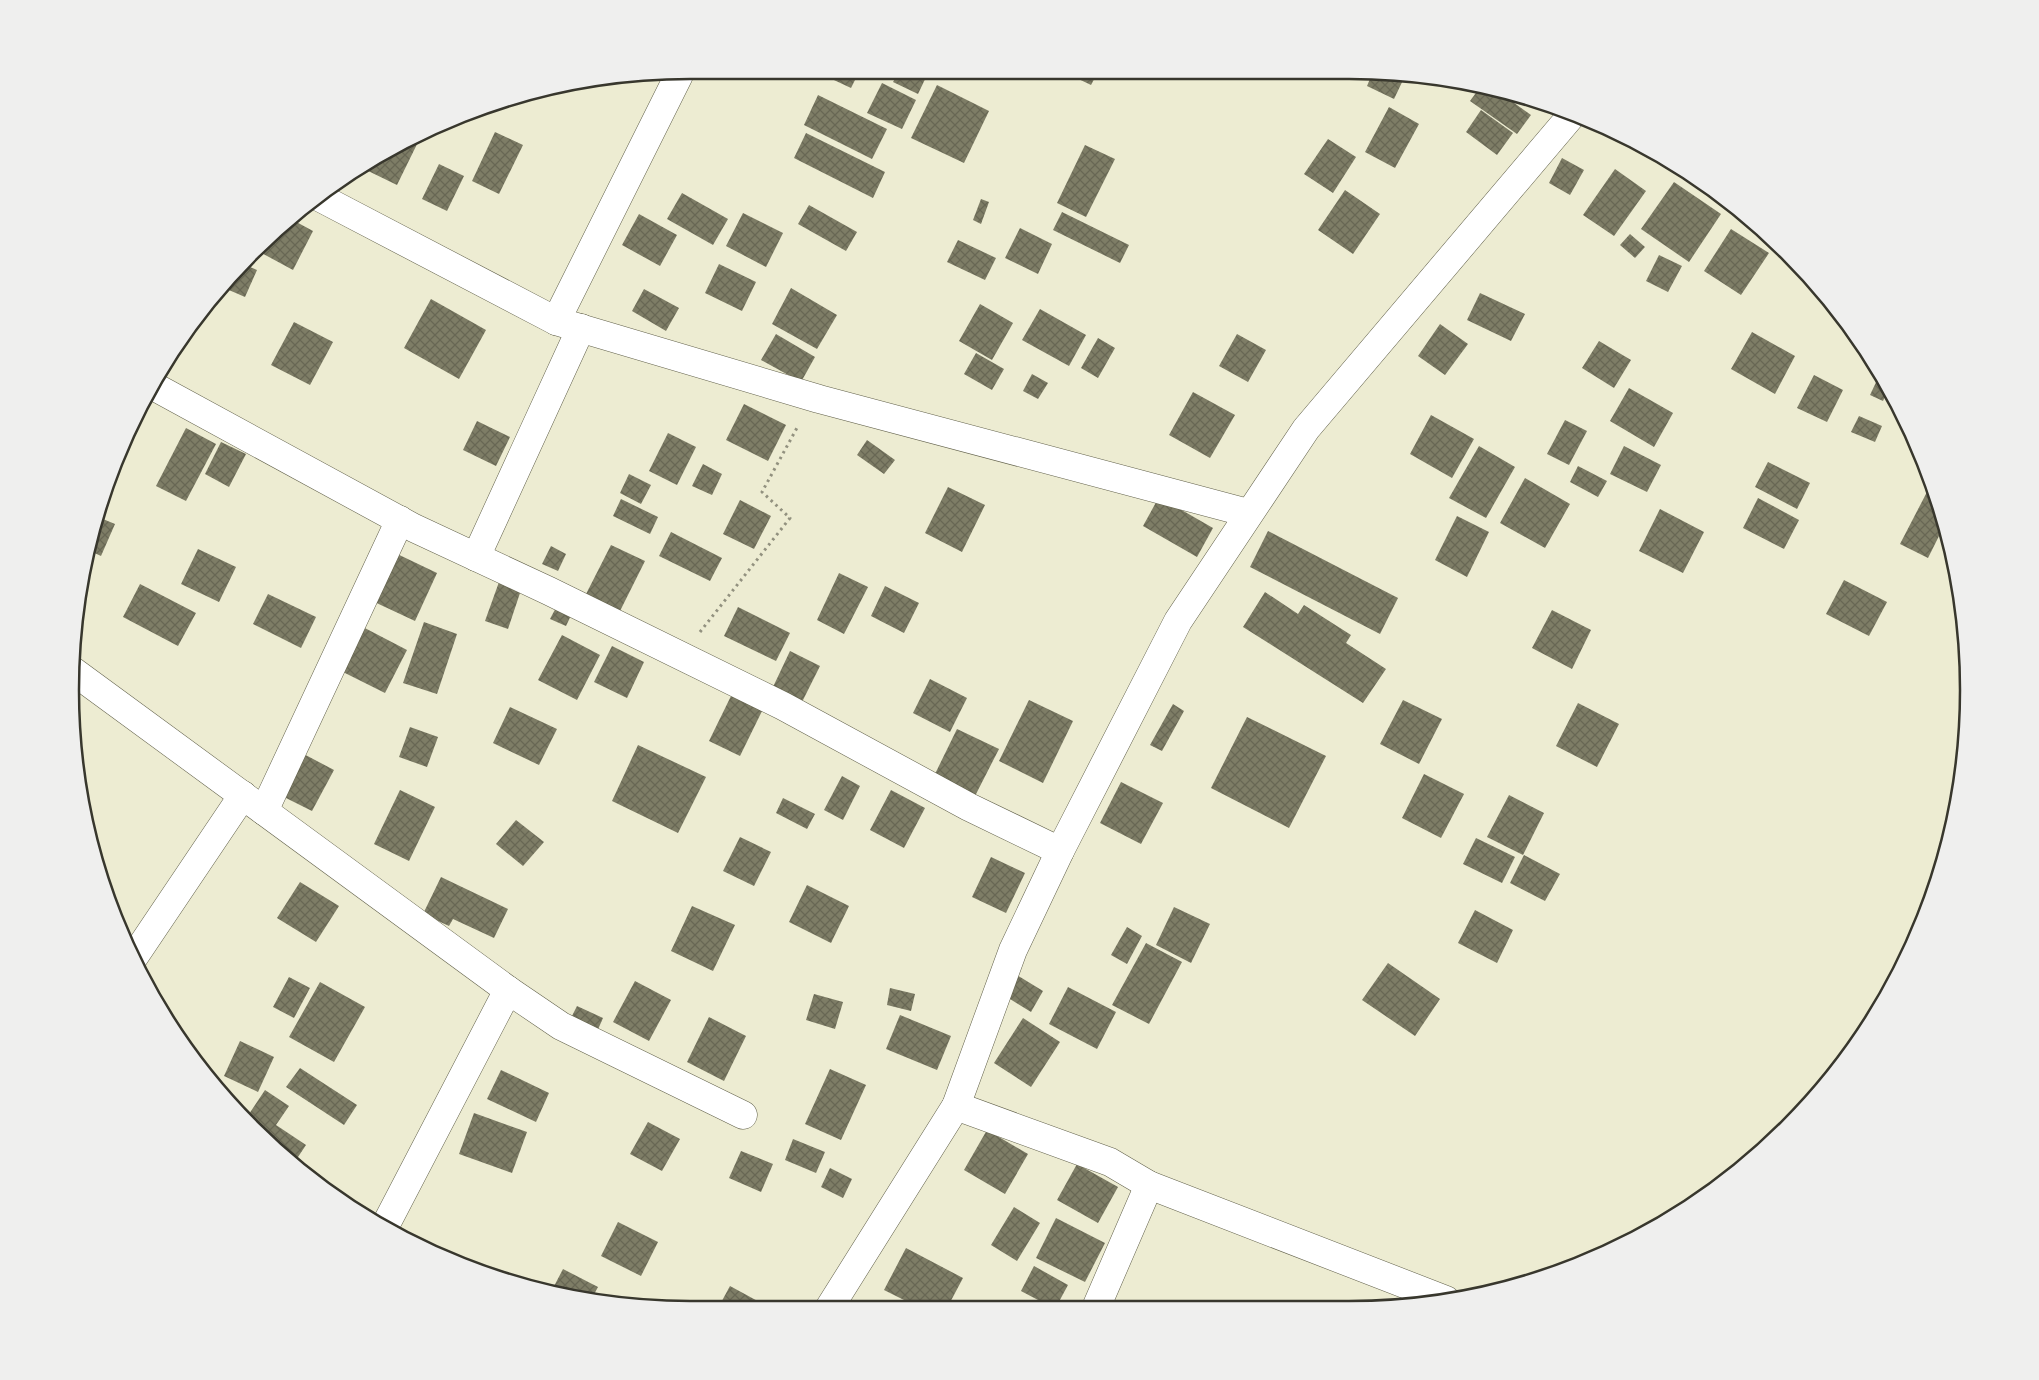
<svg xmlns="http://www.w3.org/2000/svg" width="2039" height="1380" viewBox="0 0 2039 1380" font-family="Quicksand,sans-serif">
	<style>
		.building { fill: url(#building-cross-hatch) }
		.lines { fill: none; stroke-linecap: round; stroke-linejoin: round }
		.street-casing { stroke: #62614b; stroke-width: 29 }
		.path { stroke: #92917f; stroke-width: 3; stroke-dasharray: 2.5 4; stroke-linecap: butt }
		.street { stroke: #fff; stroke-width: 28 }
		.rim { fill: none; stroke: #38372d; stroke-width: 2.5 }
	</style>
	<defs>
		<pattern id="building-cross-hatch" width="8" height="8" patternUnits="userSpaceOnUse" patternTransform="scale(1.25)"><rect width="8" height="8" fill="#7e7d66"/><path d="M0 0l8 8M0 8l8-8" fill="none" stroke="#686754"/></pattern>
	</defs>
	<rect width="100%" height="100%" fill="#edecd2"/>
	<g class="building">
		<polygon points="1064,72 1098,72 1091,85"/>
		<polygon points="1373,72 1405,76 1394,99 1367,86"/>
		<polygon points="898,73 928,73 918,94 893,82"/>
		<polygon points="821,74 858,74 851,88"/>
		<polygon points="882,83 916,100 902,129 867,113"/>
		<polygon points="937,85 989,111 964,163 911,138"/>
		<polygon points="1481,86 1499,92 1531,115 1517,134 1470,101"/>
		<polygon points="818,95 887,129 872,159 804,125"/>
		<polygon points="1389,107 1419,124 1395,168 1365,152"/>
		<polygon points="1481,110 1513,133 1497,155 1466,132"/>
		<polygon points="495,132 523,145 499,194 472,181"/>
		<polygon points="806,133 885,172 873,198 794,158"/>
		<polygon points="420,138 397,185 360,167"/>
		<polygon points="1328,139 1356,157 1333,193 1304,174"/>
		<polygon points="1085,145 1115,159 1086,217 1057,203"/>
		<polygon points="1562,158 1584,170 1570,195 1549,183"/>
		<polygon points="439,164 464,176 447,211 422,199"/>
		<polygon points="1615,169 1646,191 1614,236 1583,215"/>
		<polygon points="1674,182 1721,214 1689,262 1641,229"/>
		<polygon points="1345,190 1380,214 1353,254 1318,230"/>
		<polygon points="682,193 728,219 713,245 667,219"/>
		<polygon points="981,199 989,202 981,224 973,220"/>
		<polygon points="809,205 857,232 846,251 798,224"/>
		<polygon points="1062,212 1129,245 1120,263 1053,230"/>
		<polygon points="743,213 783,233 766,267 726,246"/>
		<polygon points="639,214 677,235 660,266 622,245"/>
		<polygon points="289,218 313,231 293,270 256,250"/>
		<polygon points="1020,228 1052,244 1038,274 1005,258"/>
		<polygon points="1731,229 1769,253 1741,295 1704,271"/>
		<polygon points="1630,234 1645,247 1635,258 1620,245"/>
		<polygon points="958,240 996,258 985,280 947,262"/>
		<polygon points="1659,255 1682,266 1668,292 1646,281"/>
		<polygon points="243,264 257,270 245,297 222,287"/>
		<polygon points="719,264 756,282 742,311 705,293"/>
		<polygon points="791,288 837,315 817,349 772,324"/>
		<polygon points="644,289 679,308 666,331 632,311"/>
		<polygon points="1480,293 1525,314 1511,341 1467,320"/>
		<polygon points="431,299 486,330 459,379 404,348"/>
		<polygon points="980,304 1013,323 992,360 959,341"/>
		<polygon points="1040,309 1086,335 1069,366 1022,340"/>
		<polygon points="294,322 333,342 310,385 271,365"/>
		<polygon points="1440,324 1468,344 1445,375 1418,356"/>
		<polygon points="1752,332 1795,356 1775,394 1731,369"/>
		<polygon points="776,334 815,357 801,382 761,360"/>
		<polygon points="1237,334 1266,350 1248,382 1219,366"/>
		<polygon points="1098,338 1115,348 1098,378 1081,368"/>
		<polygon points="1599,341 1631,360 1614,388 1582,368"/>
		<polygon points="976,353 1004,369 992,390 964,374"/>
		<polygon points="1032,374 1048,383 1038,399 1023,391"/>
		<polygon points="1880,374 1888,390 1883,401 1870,395"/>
		<polygon points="1814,375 1843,390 1827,422 1797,408"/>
		<polygon points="1629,388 1673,413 1654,447 1610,421"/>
		<polygon points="1193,392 1235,415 1210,458 1169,435"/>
		<polygon points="744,404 786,425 768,461 726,440"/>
		<polygon points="1431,415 1474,439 1452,478 1410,454"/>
		<polygon points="1859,416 1882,426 1875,442 1851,432"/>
		<polygon points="1565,420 1587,431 1569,465 1547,454"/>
		<polygon points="477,421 510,437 496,466 463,450"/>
		<polygon points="186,428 216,444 186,501 156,486"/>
		<polygon points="668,433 696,447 677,485 649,471"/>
		<polygon points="867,440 895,460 884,474 857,455"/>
		<polygon points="221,442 246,454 229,487 205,474"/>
		<polygon points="1479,446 1515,467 1486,518 1449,498"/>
		<polygon points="1624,446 1661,465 1647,492 1610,474"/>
		<polygon points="1768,462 1810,483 1797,509 1755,487"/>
		<polygon points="703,464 722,474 712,495 692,486"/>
		<polygon points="1578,466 1607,481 1598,497 1570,482"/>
		<polygon points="629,474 651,485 641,504 620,493"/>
		<polygon points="1525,478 1570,504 1545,548 1500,523"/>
		<polygon points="948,487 985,505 962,552 925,533"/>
		<polygon points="1928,490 1934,493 1944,526 1928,558 1900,544"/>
		<polygon points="1159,497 1213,528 1197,557 1143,526"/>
		<polygon points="1758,498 1799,520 1784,549 1743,528"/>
		<polygon points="621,499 658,517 650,534 613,516"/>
		<polygon points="740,500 771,516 754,549 723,534"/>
		<polygon points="1660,509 1704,532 1683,573 1639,551"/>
		<polygon points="1457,516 1489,532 1467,577 1435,560"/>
		<polygon points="98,517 115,524 101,556 88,550 90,534"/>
		<polygon points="1268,531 1398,598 1380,634 1250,567"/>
		<polygon points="671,532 722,558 710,581 659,556"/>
		<polygon points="611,545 645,561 618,615 584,598"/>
		<polygon points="551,546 566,554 558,571 542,564"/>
		<polygon points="198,549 236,567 219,602 181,584"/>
		<polygon points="391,551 437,573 415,621 368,599"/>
		<polygon points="839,573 868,587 844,634 817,620"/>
		<polygon points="1844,580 1887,602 1869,636 1826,614"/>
		<polygon points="499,582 521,590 508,629 485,621"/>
		<polygon points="140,584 196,613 178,646 123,617"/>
		<polygon points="885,586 919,603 904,633 871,616"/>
		<polygon points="1265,592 1298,614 1304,605 1351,635 1346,643 1386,669 1363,703 1243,627"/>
		<polygon points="268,594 316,617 301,648 253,624"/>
		<polygon points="559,602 574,609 566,626 550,619"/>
		<polygon points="738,607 790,633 776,661 724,636"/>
		<polygon points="1552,610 1591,630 1572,669 1532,648"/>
		<polygon points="424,622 457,634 437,694 403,683"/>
		<polygon points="359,625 407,650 385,693 337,669"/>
		<polygon points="562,635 600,655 577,700 538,680"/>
		<polygon points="612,646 644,662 627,698 594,682"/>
		<polygon points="790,651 820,666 802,702 773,687"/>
		<polygon points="930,679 967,698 950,732 913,713"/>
		<polygon points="733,692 764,707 740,756 709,741"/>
		<polygon points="1029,700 1073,721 1043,783 999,761"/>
		<polygon points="1403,700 1442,719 1419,764 1380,744"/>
		<polygon points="1578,703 1619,724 1597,767 1556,746"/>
		<polygon points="1173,704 1184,711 1162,751 1150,745"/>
		<polygon points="510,707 557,729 539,765 493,743"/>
		<polygon points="1247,717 1326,756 1289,828 1211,788"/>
		<polygon points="410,727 438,737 427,767 399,757"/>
		<polygon points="957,729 999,749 975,796 934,776"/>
		<polygon points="638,745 706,777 678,833 612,801"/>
		<polygon points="298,751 334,770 312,811 276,793"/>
		<polygon points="1424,774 1464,794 1441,838 1402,818"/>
		<polygon points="842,776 860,786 843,820 824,810"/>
		<polygon points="1121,782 1163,803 1141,844 1100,823"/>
		<polygon points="400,790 435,807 409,861 374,844"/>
		<polygon points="891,790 925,808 904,848 870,830"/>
		<polygon points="1509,795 1544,813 1523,855 1487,837"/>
		<polygon points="783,798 815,814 807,829 776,813"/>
		<polygon points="516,820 544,842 523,866 496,844"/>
		<polygon points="740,837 771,852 754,886 723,871"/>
		<polygon points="1476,838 1515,857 1502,883 1463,864"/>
		<polygon points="1524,855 1560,874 1545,901 1510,883"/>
		<polygon points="991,857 1025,873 1006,913 972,897"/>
		<polygon points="441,877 508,909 494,938 453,919 449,926 423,914"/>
		<polygon points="300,882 339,906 316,942 277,918"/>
		<polygon points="807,885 849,906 831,943 789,922"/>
		<polygon points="692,906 735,925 713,971 671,951"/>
		<polygon points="1174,907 1210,924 1191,963 1156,945"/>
		<polygon points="1475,910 1513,930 1497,963 1458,943"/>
		<polygon points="1127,927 1142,936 1127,964 1111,955"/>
		<polygon points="1146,943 1182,962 1149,1024 1112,1005"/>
		<polygon points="1388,963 1440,999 1415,1036 1362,1000"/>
		<polygon points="1015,974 1043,991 1031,1012 1002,994"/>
		<polygon points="289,977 310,988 294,1018 273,1007"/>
		<polygon points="635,981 671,1000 649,1041 613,1022"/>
		<polygon points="320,982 365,1007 334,1062 289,1037"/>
		<polygon points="1068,987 1116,1012 1097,1049 1049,1024"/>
		<polygon points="890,988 915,994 911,1011 887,1005"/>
		<polygon points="814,994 843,1002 835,1029 806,1020"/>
		<polygon points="577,1006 603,1018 596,1034 569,1022"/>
		<polygon points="900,1015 951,1036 937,1070 886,1049"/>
		<polygon points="709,1017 746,1036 724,1081 687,1062"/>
		<polygon points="1023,1018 1060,1042 1031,1087 994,1063"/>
		<polygon points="240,1041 274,1057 258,1092 224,1076"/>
		<polygon points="300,1068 357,1105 344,1125 286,1087"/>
		<polygon points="830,1069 866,1085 841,1140 805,1124"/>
		<polygon points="501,1070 549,1093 536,1122 487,1099"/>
		<polygon points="265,1090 289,1106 276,1125 306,1145 294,1163 252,1129 245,1120"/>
		<polygon points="474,1113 527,1132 512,1173 459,1154"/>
		<polygon points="648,1122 680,1139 662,1171 630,1154"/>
		<polygon points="987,1130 1028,1154 1005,1194 964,1170"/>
		<polygon points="793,1139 825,1152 816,1173 785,1160"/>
		<polygon points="741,1151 773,1164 761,1192 729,1178"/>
		<polygon points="1077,1164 1118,1187 1098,1223 1057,1200"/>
		<polygon points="830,1168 852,1179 843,1198 821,1187"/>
		<polygon points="1014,1207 1040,1223 1017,1261 991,1245"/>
		<polygon points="1056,1218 1105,1243 1085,1282 1036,1258"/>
		<polygon points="618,1222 658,1242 641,1276 601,1256"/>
		<polygon points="906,1248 963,1278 946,1310 940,1310 920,1300 916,1306 884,1290"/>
		<polygon points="1034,1266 1068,1285 1055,1309 1021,1291"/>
		<polygon points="563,1269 598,1287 591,1300 569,1298 551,1292"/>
		<polygon points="730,1286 767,1306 765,1310 717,1310"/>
	</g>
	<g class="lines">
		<defs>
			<g id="street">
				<polyline points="317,196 556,321 819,399 1248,513"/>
				<polyline points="556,321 679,75"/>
				<polyline points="155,387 414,528 549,591 783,706 969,807 1060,851"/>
				<polyline points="476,557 581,328"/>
				<polyline points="73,671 508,990 561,1026 743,1115"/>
				<polyline points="264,811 400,520"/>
				<polyline points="134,957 243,795"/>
				<polyline points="956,1106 1110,1162 1149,1185 1446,1300"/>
				<polyline points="384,1228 508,990"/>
				<polyline points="828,1310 956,1106 1013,950 1060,851 1178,621 1306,429 1571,116"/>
				<polyline points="1095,1310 1149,1185"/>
			</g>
		</defs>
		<use href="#street" class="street-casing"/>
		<polyline class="path" points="700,632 790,518 762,492 798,426"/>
		<use href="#street" class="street"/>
	</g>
	<path d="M0 0H2039V1380H0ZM690 79H1349A611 611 0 0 1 1960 690V690A611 611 0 0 1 1349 1301H690A611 611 0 0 1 79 690V690A611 611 0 0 1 690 79Z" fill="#efefee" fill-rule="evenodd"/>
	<path class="rim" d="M690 79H1349A611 611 0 0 1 1960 690V690A611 611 0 0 1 1349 1301H690A611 611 0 0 1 79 690V690A611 611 0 0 1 690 79Z"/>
</svg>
